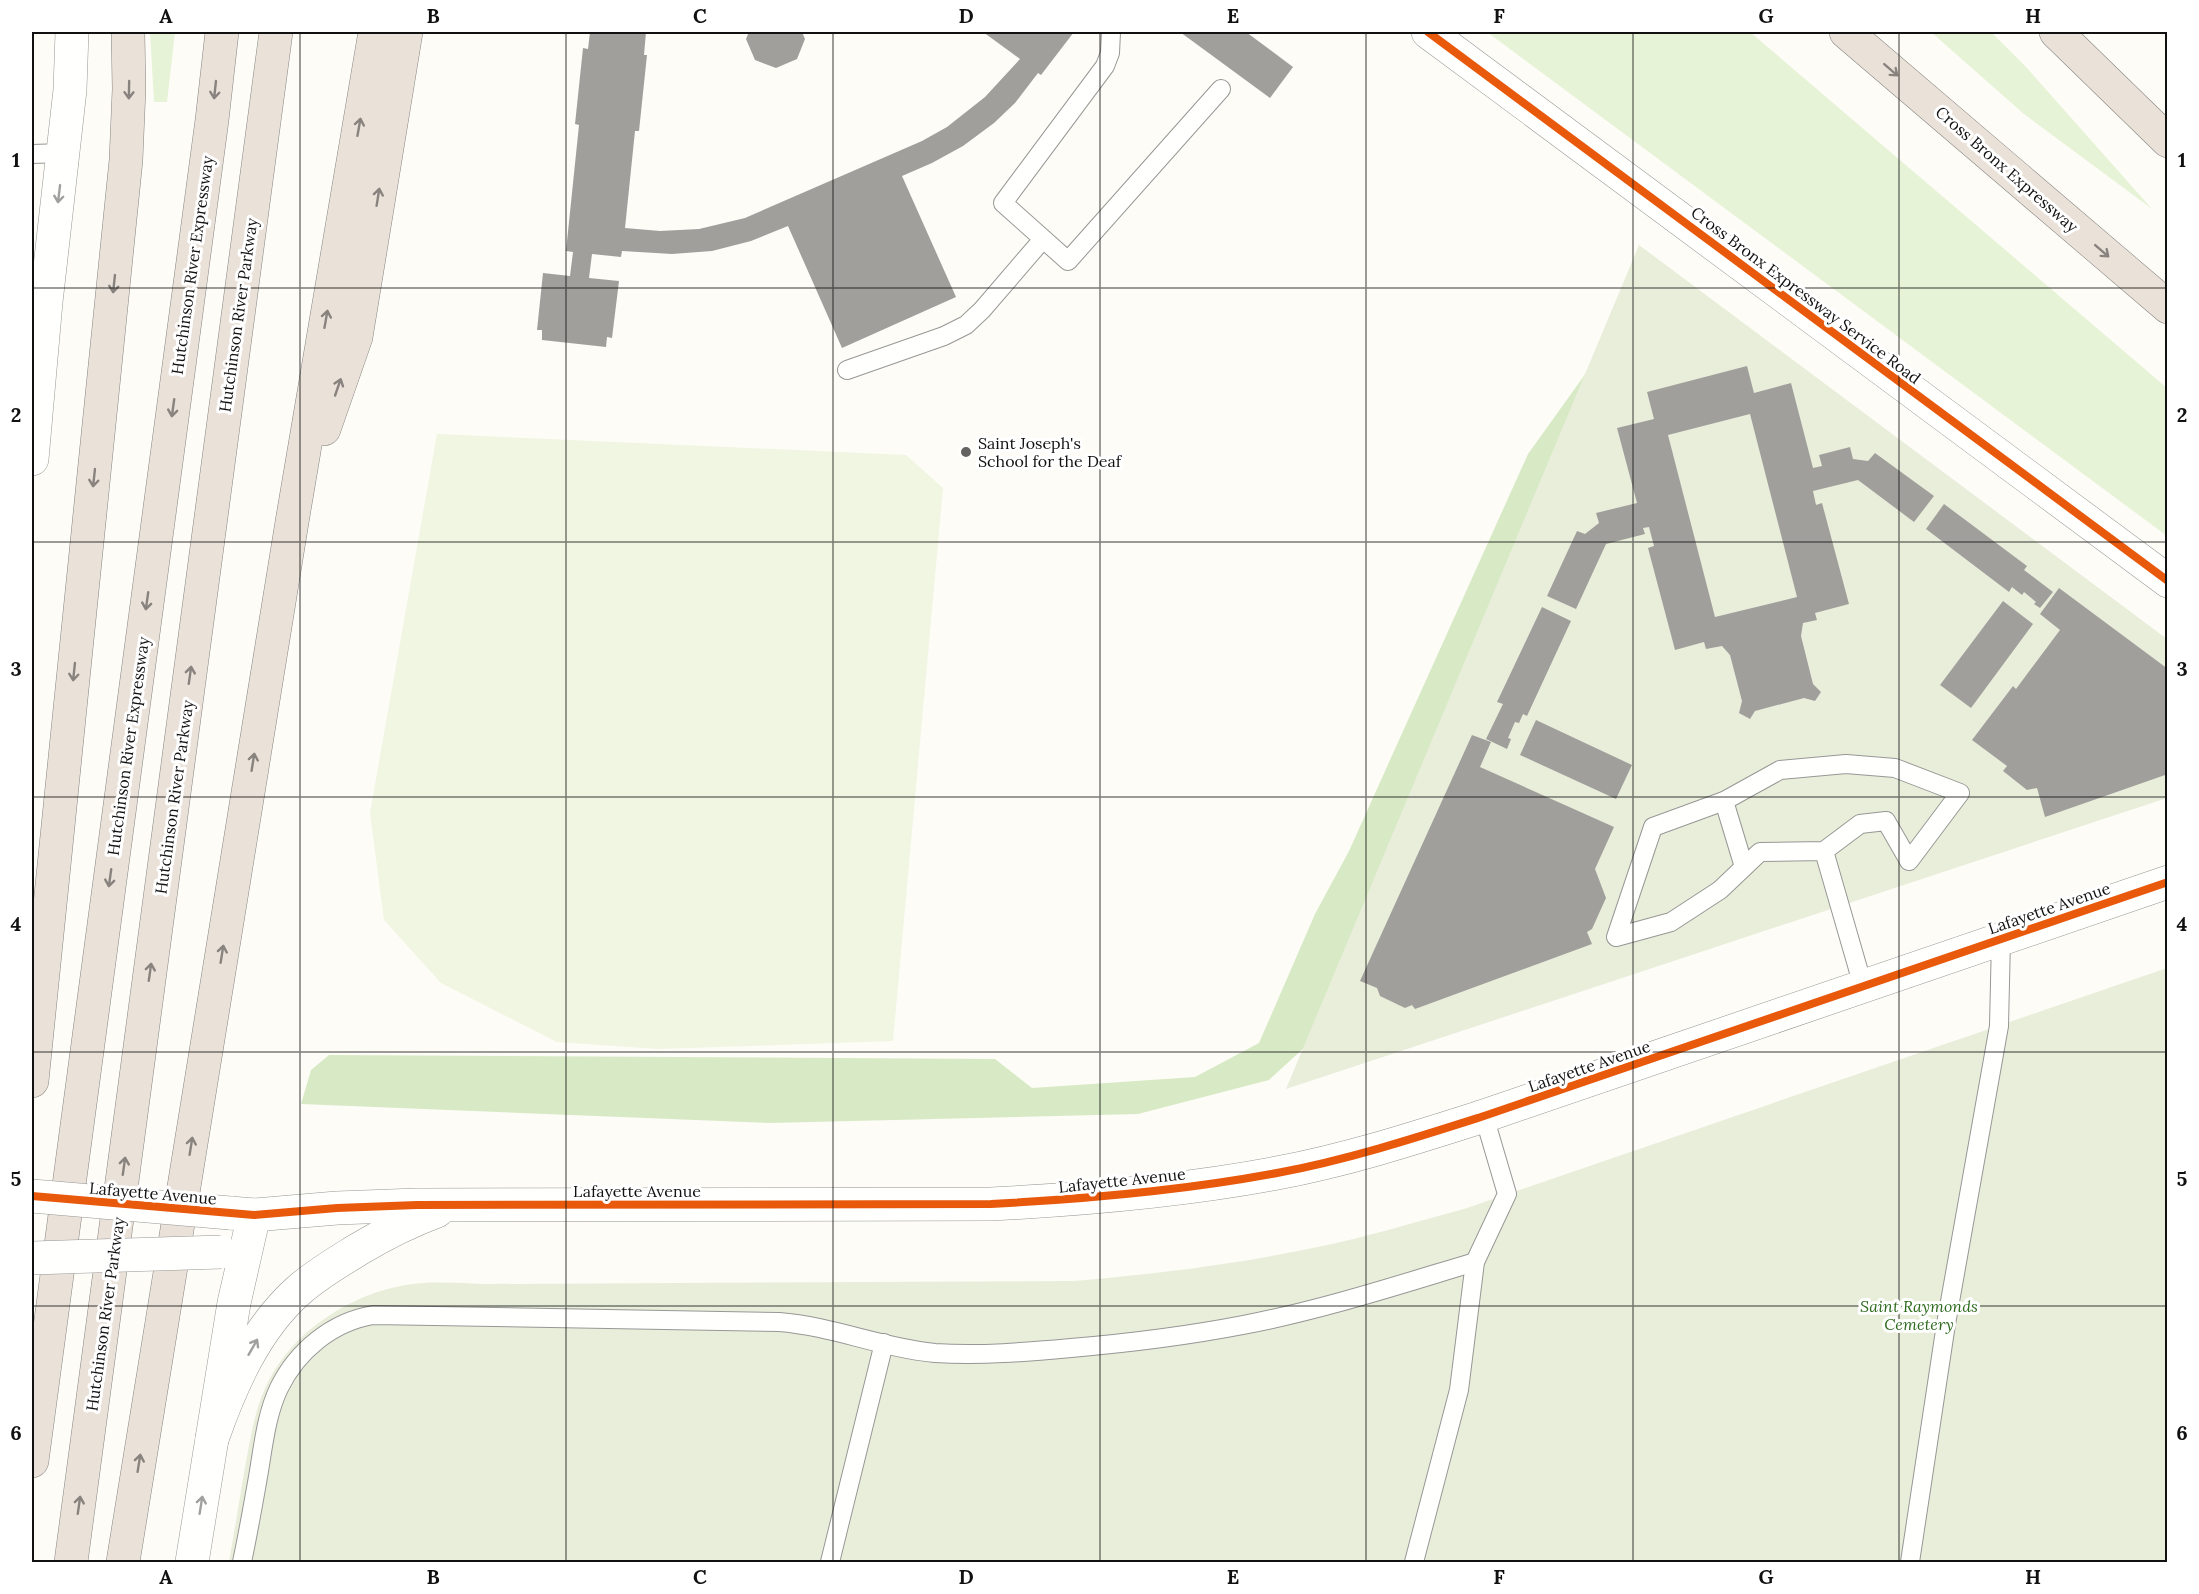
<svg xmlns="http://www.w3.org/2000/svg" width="2199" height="1594" viewBox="0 0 2199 1594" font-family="Lora,serif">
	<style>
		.green { fill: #e7f3d7 }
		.forest { fill: #d8eac5 }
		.cemetery { fill: #e9eedb }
		.pitch { fill: #f0f6e1 }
		.building { fill: #a19f9c; fill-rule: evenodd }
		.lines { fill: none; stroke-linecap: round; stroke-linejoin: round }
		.service-casing { stroke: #979795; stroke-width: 20 }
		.tertiary-casing { stroke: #979795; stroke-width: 34 }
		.motorway-casing { stroke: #858482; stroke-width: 34 }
		.service { stroke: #fffffe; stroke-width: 18 }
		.tertiary { stroke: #fffffe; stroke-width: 33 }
		.motorway { stroke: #eae1d8; stroke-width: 33 }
		.tertiary-bridge-casing { stroke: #979795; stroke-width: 34; stroke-linecap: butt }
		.tertiary-bridge { stroke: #fffffe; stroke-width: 33 }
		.cycleway-casing { stroke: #fff; stroke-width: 11 }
		.cycleway { stroke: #e8590c; stroke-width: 8 }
		.oneway { stroke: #88837e }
		.oneway2 { stroke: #a0a09f }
		.grid { fill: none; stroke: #111; stroke-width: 1.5; stroke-opacity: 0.55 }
		.poi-dot { fill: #646362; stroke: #fff; stroke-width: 2 }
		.labels { text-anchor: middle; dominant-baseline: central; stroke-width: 6; stroke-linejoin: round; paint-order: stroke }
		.street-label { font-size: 16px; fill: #111; stroke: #fff }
		.poi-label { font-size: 16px; fill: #111; stroke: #fff; text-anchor: start }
		.park-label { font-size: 16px; font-style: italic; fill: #2f6b1f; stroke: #fff }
		.neatline { fill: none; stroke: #111; stroke-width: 2 }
		.grid-label { font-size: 20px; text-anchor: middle; font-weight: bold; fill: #111 }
	</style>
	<rect width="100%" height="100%" fill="#fdfcf7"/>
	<g class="green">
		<polygon points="150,32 175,32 167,102 154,102"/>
		<polygon points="1487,32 1750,32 2167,388 2167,536"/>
		<polygon points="1931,32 1991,32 2027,68 2152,209 2024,114"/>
	</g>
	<polygon class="forest" points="1629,313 1329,1025 1269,1080 1138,1114 770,1123 301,1104 311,1070 329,1055 995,1059 1032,1088 1195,1077 1259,1043 1315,914 1349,851 1528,454"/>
	<g class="cemetery">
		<polygon points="1639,245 2167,639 2167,798 1286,1089"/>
		<path d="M2167 968V1562H229C234 1533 239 1503 244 1473 250 1442 254 1408 269 1380 295 1330 351 1294 406 1285 432 1281 458 1283 484 1284L1074 1281C1156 1274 1237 1264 1318 1247 1367 1237 1415 1222 1464 1209Z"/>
	</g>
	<polygon class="pitch" points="437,434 906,455 943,488 893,1041 658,1049 557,1042 441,983 384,920 370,813"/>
	<g class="building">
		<polygon points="590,32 646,32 644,55 647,55 639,131 635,131 625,228 660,231 699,229 745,218 922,141 947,127 985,97 1020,59 983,32 1074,32 1041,75 1038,73 1015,103 994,123 963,146 932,163 902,176 956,297 842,348 788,226 751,241 712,251 672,254 622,251 621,257 592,254 589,278 619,281 612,338 607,337 606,347 542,340 542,330 537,330 543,273 570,276 573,252 566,251 579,125 575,124 583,48 588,49"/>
		<polygon points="749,32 802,32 805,39 797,59 776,68 755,60 746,39"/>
		<polygon points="1180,32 1246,32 1293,67 1270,98"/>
		<path d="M1747 366 1754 393 1791 383 1813 468 1822 466 1819 455 1850 447 1853 459 1868 461 1875 453 1934 496 1914 522 1858 480 1813 491 1816 505 1822 503 1849 604 1815 613 1817 620 1803 623 1801 636 1813 684 1821 692 1815 701 1804 698 1755 711 1750 719 1739 713 1742 701 1730 655 1722 646 1706 649 1704 642 1675 650 1648 548 1654 546 1649 527 1643 528 1645 534 1606 544 1576 609 1547 596 1577 531 1585 534 1599 523 1596 513 1637 503 1617 428 1654 419 1647 392ZM1750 414 1797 597 1715 617 1668 435Z"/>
		<polygon points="1944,504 2027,566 2024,570 2053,592 2040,608 2034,604 2036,602 2024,592 2022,595 2012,587 2009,592 1926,529"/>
		<polygon points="2059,588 2168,669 2168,774 2045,817 2037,788 2027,790 2003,771 2007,766 1972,740 2013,686 2016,689 2060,630 2040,614"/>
		<polygon points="2003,601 2033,624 1971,708 1940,685"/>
		<polygon points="1542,607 1571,621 1527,716 1523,714 1519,723 1515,722 1508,738 1511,739 1507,749 1486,739 1503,704 1497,702"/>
		<polygon points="1536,720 1632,765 1616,799 1520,755"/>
		<polygon points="1472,735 1491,742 1480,767 1614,827 1595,869 1606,898 1592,929 1587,932 1592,944 1415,1009 1412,1005 1405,1008 1380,996 1377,988 1360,981"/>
	</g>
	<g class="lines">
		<defs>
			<g id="service">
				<polyline points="1111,32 1110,53 1105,66 1003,203 1068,261 1221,89"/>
				<polyline points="32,154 64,153"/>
				<polyline points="847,370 944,336 966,325 982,310 1043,239"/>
				<polyline points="1724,801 1744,867"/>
				<polyline points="1824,851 1760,852 1720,890 1671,922 1616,937 1653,827 1724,801 1780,770 1846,764 1895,768 1960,793 1909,861 1886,821 1860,824 1824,851 1863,986"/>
				<path d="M242 1562C248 1534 253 1505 258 1477 263 1448 266 1415 279 1388 297 1351 332 1322 373 1315L779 1322C832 1326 882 1348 935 1353 981 1356 1026 1352 1071 1348 1129 1343 1186 1336 1243 1325 1322 1310 1398 1285 1475 1262"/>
				<polyline points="830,1562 884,1343"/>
				<polyline points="1414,1562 1459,1390 1475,1262 1507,1194 1484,1116"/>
				<polyline points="1910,1562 1946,1324 1999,1026 2001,939"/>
			</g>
			<g id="tertiary">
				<polyline points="1428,32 2168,581"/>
				<polyline points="32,459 46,302 70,90 72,32"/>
				<path d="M230 1213 254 1215 337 1208 417 1205 991 1204C1087 1199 1182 1191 1277 1173 1347 1160 1415 1138 1484 1116L2168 882"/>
				<path d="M212 1439C231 1385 255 1329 299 1290 317 1274 338 1262 359 1249 384 1234 410 1221 437 1211"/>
				<polyline points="192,1562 234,1303 254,1215"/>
			</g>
			<g id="motorway">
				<polyline points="1846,32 2168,307"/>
				<polyline points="2056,32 2168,141"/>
				<polyline points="324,429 356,337 406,32"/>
				<polyline points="32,1081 126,160 129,89 128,32"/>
				<polyline points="32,1461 212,120 222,32"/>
				<polyline points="71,1562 276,32"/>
				<polyline points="123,1562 292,522 375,32"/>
			</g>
		</defs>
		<use href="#service" class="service-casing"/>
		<use href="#tertiary" class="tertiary-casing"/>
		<use href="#motorway" class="motorway-casing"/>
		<use href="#service" class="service"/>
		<use href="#tertiary" class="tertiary"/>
		<use href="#motorway" class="motorway"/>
		<defs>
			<g id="tertiary-bridge">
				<polyline points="32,1196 230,1213"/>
				<polyline points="32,1258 221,1252"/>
			</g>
		</defs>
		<use href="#tertiary-bridge" class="tertiary-bridge-casing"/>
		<use href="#tertiary-bridge" class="tertiary-bridge"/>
		<defs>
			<g id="cycleway">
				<polyline points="1428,32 2168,581"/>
				<path d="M32 1196 254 1215 337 1208 417 1205 991 1204C1087 1199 1182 1191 1277 1173 1347 1160 1415 1138 1484 1116L2168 882"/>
			</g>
		</defs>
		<use href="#cycleway" class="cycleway-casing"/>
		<use href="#cycleway" class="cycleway"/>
	</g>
	<defs><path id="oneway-shaft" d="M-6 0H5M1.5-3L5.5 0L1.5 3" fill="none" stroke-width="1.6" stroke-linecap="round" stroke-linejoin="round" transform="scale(1.5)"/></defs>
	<g class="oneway">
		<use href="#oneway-shaft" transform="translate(1891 70) rotate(41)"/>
		<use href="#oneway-shaft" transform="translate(129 90) rotate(91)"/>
		<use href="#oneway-shaft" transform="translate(215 90) rotate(96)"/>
		<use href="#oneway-shaft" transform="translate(359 127) rotate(-80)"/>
		<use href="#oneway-shaft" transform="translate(378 197) rotate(-81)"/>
		<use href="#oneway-shaft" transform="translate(2102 251) rotate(41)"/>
		<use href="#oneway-shaft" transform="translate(114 284) rotate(96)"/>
		<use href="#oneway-shaft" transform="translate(326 319) rotate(-80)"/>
		<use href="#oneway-shaft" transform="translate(338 387) rotate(-71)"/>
		<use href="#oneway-shaft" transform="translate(173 408) rotate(98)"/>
		<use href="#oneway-shaft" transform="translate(94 478) rotate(96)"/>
		<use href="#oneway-shaft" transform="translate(147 601) rotate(98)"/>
		<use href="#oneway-shaft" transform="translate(74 672) rotate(96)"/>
		<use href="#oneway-shaft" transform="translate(190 675) rotate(-82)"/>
		<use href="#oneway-shaft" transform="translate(253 762) rotate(-81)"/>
		<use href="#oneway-shaft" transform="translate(110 878) rotate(98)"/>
		<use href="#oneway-shaft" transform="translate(222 954) rotate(-81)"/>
		<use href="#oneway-shaft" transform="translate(150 972) rotate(-82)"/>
		<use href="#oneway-shaft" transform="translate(191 1146) rotate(-81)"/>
		<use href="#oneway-shaft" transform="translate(124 1166) rotate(-82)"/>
		<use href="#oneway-shaft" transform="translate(139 1463) rotate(-81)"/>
		<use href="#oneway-shaft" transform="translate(79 1505) rotate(-82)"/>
	</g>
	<g class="oneway2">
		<use href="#oneway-shaft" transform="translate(59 194) rotate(97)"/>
		<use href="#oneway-shaft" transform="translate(253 1347) rotate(-60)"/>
		<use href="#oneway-shaft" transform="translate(201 1505) rotate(-81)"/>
	</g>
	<path class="grid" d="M300 32V1562M566 32V1562M833 32V1562M1100 32V1562M1366 32V1562M1633 32V1562M1899 32V1562M32 288H2168M32 542H2168M32 797H2168M32 1052H2168M32 1306H2168"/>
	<circle class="poi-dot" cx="966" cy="452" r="6"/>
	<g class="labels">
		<g class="street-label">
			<text transform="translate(2007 169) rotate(41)">Cross Bronx Expressway</text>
			<text transform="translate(192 265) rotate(-82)">Hutchinson River Expressway</text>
			<text transform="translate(1806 295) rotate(37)">Cross Bronx Expressway Service Road</text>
			<text transform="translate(238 315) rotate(-82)">Hutchinson River Parkway</text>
			<text transform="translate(128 746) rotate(-82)">Hutchinson River Expressway</text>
			<text transform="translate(174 797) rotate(-82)">Hutchinson River Parkway</text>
			<text transform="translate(2049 908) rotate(-19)">Lafayette Avenue</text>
			<text transform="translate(1589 1066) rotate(-19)">Lafayette Avenue</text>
			<text transform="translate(1122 1180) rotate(-6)">Lafayette Avenue</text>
			<text x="637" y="1191">Lafayette Avenue</text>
			<text transform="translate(153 1193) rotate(5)">Lafayette Avenue</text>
			<text transform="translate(105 1314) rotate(-82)">Hutchinson River Parkway</text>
		</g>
		<g class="poi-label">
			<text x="978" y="443">Saint Joseph's<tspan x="978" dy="18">School for the Deaf</tspan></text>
		</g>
		<g class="park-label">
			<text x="1919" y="1306">Saint Raymonds<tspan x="1919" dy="18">Cemetery</tspan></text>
		</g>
	</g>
	<rect width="2199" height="1594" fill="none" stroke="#ffffff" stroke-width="66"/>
	<rect x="33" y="33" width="2133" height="1528" class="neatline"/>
	<g class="grid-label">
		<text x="166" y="23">A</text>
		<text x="433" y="23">B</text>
		<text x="700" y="23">C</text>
		<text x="966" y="23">D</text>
		<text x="1233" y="23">E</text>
		<text x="1499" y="23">F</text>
		<text x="1766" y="23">G</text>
		<text x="2033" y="23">H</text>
		<text x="16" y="167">1</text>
		<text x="2182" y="167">1</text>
		<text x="16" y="422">2</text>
		<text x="2182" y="422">2</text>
		<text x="16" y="676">3</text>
		<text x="2182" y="676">3</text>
		<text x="16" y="931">4</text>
		<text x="2182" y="931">4</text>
		<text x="16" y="1186">5</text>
		<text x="2182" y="1186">5</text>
		<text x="16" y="1440">6</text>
		<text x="2182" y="1440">6</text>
		<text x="166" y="1584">A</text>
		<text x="433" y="1584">B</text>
		<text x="700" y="1584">C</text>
		<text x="966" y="1584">D</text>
		<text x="1233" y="1584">E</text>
		<text x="1499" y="1584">F</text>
		<text x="1766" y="1584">G</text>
		<text x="2033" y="1584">H</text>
	</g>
</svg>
